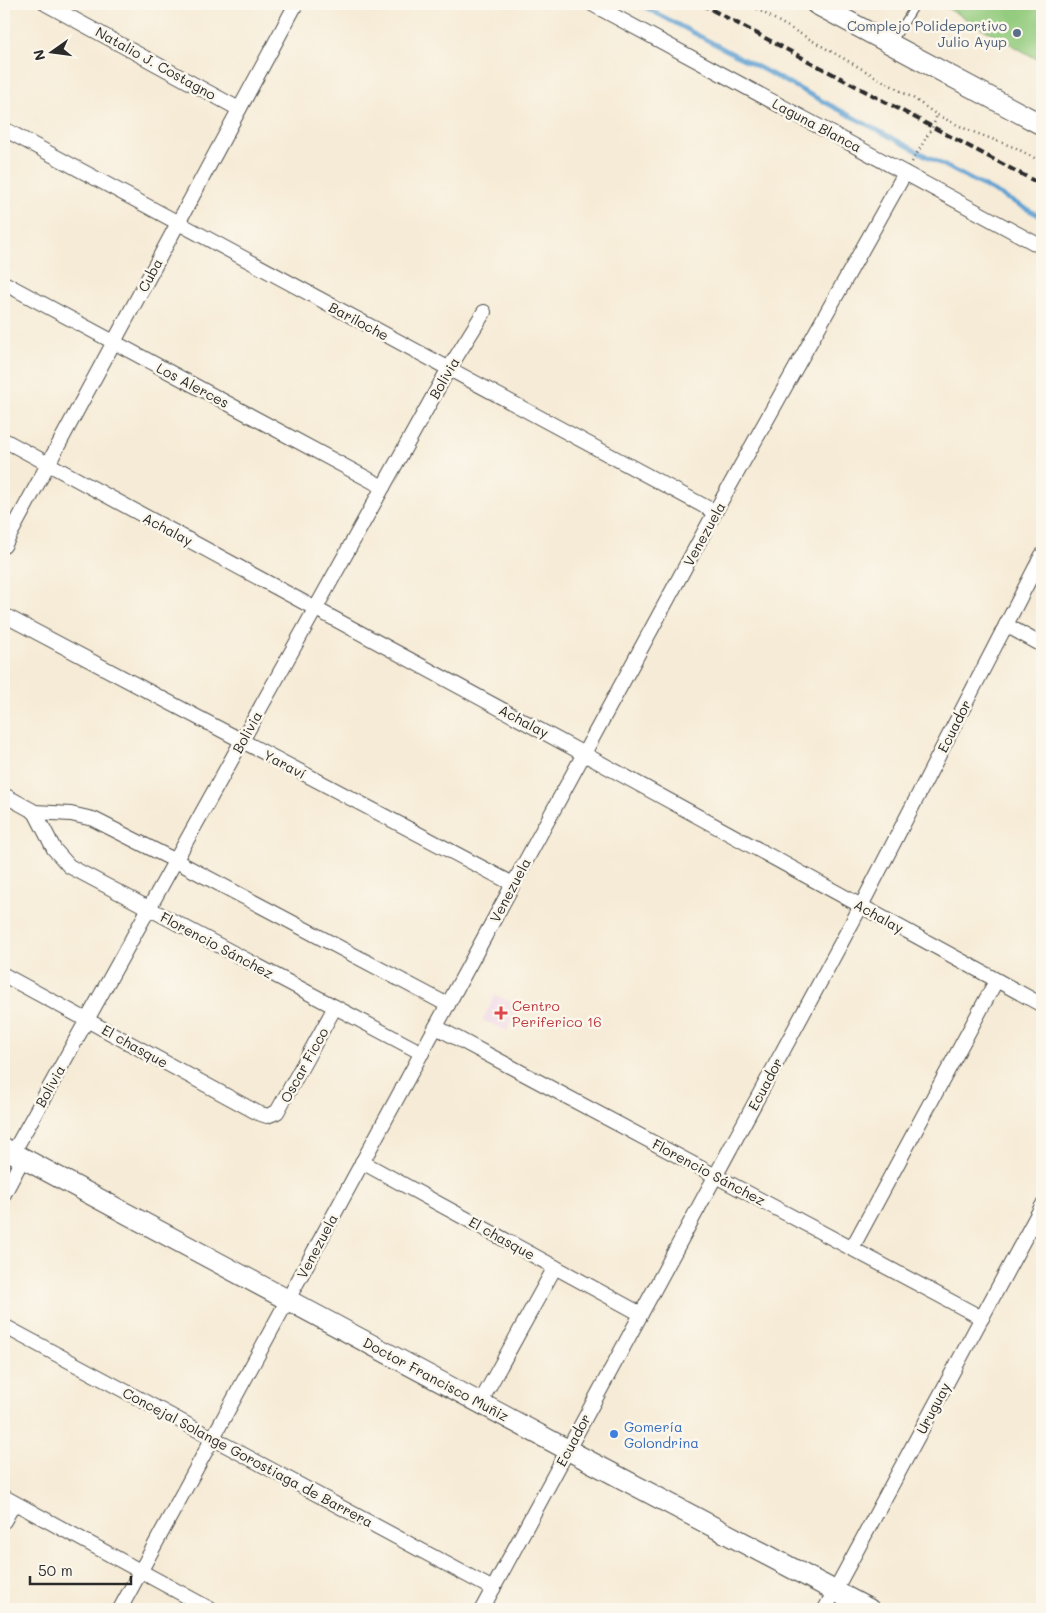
<svg xmlns="http://www.w3.org/2000/svg" width="1046" height="1613" font-family="Mali,sans-serif">
<style>
.built{fill:#eed0e8}
.green{fill:#94cc7f;stroke:#607c55}
.lines{fill:none;stroke-linecap:round;stroke-linejoin:round}
.stream{stroke:#5fa0d2;stroke-width:4.5}
.service-casing{stroke:#494845;stroke-width:9}
.minor-casing{stroke:#494845;stroke-width:16}
.secondary-casing{stroke:#494845;stroke-width:22}
.path{stroke:#494845;stroke-width:2.5;stroke-dasharray:1 4;stroke-linecap:butt}
.service{stroke:#fff;stroke-width:7}
.minor{stroke:#fff;stroke-width:14}
.secondary{stroke:#fff;stroke-width:20}
.rail{stroke:#2b2b2b;stroke-width:4;stroke-dasharray:8 4;stroke-linecap:butt}
.service-dot{fill:#5c6f8a;stroke:#fbf7ec;stroke-width:2}
.health-dot{fill:#e0444e;stroke:#fbf7ec;stroke-width:2}
.shop-dot{fill:#3f7fe0;stroke:#fbf7ec;stroke-width:2}
.labels{text-anchor:middle;dominant-baseline:central;stroke-width:5;stroke-linejoin:round;paint-order:stroke}
.service-label{font-size:14px;fill:#4e5e75;stroke:#fbf7ec;text-anchor:end}
.street-label{font-size:14px;fill:#2b2b2b;stroke:#fbf7ec}
.health-label{font-size:14px;fill:#be3a42;stroke:#fbf7ec;text-anchor:start}
.shop-label{font-size:14px;fill:#366cbe;stroke:#fbf7ec;text-anchor:start}
</style>
<rect width="100%" height="100%" fill="#fbf7ec"/>
<filter id="ink" filterUnits="userSpaceOnUse"><feTurbulence type="fractalNoise" baseFrequency=".02" numOctaves="2"/><feDisplacementMap in="SourceGraphic" scale="10" xChannelSelector="R" yChannelSelector="G"/><feConvolveMatrix kernelMatrix="1 2 1 2 8 2 1 2 1" color-interpolation-filters="sRGB"/></filter>
<filter id="wash" filterUnits="userSpaceOnUse"><feTurbulence type="fractalNoise" baseFrequency=".0096" numOctaves="4" result="noise"/><feDisplacementMap in="SourceGraphic" scale="20" xChannelSelector="R" yChannelSelector="G"/><feGaussianBlur stdDeviation="1.12" result="paint"/><feColorMatrix in="noise" values="0 0 0 0 0 0 0 0 0 0 0 0 0 0 0 0 0 1.4 0 .05"/><feComposite in="paint" operator="in"/></filter>
<g filter="url(#wash)">
<rect width="100%" height="100%" fill="#f6ebd6"/>
<!-- built -->
<path class="built" d="M495,995l24,11 -12,25 -24,-11z"/>
<!-- green -->
<path class="green" d="M940,4h102v58z"/>
<g class="lines">
<!-- stream -->
<path class="stream" d="M639,4l403,213"/>
</g>
</g>
<g filter="url(#ink)">
<g class="lines">
<defs>
<path id="service" d="M891,44l25,-40"/>
<g id="minor">
<path d="M46,4l193,105"/>
<path d="M592,4l450,243"/>
<path d="M4,129l711,383"/>
<path d="M4,283l379,204"/>
<path d="M4,440l580,314 458,251"/>
<path d="M4,546l292,-542"/>
<path d="M4,615l509,269"/>
<path d="M1006,625l36,20"/>
<path d="M4,795l31,17 36,2 22,5 83,42 272,144"/>
<path d="M35,812l19,37 15,17 353,187"/>
<path d="M4,975l254,138 9,3 10,-4 58,-105"/>
<path d="M436,1027l546,291"/>
<path d="M13,1153l435,-783 36,-58"/>
<path d="M362,1162l279,152"/>
<path d="M4,1194l19,-36"/>
<path d="M852,1248l144,-267"/>
<path d="M4,1326l489,263"/>
<path d="M480,1403l75,-136"/>
<path d="M4,1497l206,112"/>
<path d="M4,1521l10,-18"/>
<path d="M120,1609l595,-1097 190,-339"/>
<path d="M482,1609l379,-703 181,-351"/>
<path d="M825,1609l217,-403"/>
</g>
<g id="secondary">
<path d="M816,4l226,121"/>
<path d="M4,1148l564,302 301,159"/>
</g>
</defs>
<!-- service casing -->
<use href="#service" class="service-casing"/>
<!-- minor casing -->
<use href="#minor" class="minor-casing"/>
<!-- secondary casing -->
<use href="#secondary" class="secondary-casing"/>
<!-- path -->
<g class="path">
<path d="M748,4l165,94 24,17 31,15 48,18 26,14"/>
<path d="M912,162l21,-36 4,-11"/>
</g>
<!-- service -->
<use href="#service" class="service"/>
<!-- minor -->
<use href="#minor" class="minor"/>
<!-- secondary -->
<use href="#secondary" class="secondary"/>
<!-- rail -->
<path class="rail" d="M701,4l341,181"/>
</g>
</g>
<!-- markers -->
<circle class="service-dot" cx="1017" cy="33" r="5"/>
<path class="health-dot" d="M498.5 1005.5h5v5h5v5h-5v5h-5v-5h-5v-5h5z"/>
<circle class="shop-dot" cx="614" cy="1434" r="5"/>
<g class="labels">
<!-- service labels -->
<g class="service-label">
<text x="1007" y="25">Complejo Polideportivo<tspan x="1007" dy="16">Julio Ayup</tspan></text>
</g>
<!-- street labels -->
<g class="street-label">
<text transform="translate(156 63) rotate(29)">Natalio J. Costagno</text>
<text transform="translate(817 125) rotate(28)">Laguna Blanca</text>
<text transform="translate(150 275) rotate(-62)">Cuba</text>
<text transform="translate(359 321) rotate(28)">Bariloche</text>
<text transform="translate(444 378) rotate(-60)">Bolivia</text>
<text transform="translate(193 385) rotate(28)">Los Alerces</text>
<text transform="translate(168 529) rotate(28)">Achalay</text>
<text transform="translate(704 534) rotate(-61)">Venezuela</text>
<text transform="translate(524 721) rotate(28)">Achalay</text>
<text transform="translate(954 726) rotate(-63)">Ecuador</text>
<text transform="translate(247 732) rotate(-61)">Bolivia</text>
<text transform="translate(285 764) rotate(28)">Yaraví</text>
<text transform="translate(510 890) rotate(-62)">Venezuela</text>
<text transform="translate(879 916) rotate(29)">Achalay</text>
<text transform="translate(217 945) rotate(28)">Florencio Sánchez</text>
<text transform="translate(135 1046) rotate(29)">El chasque</text>
<text transform="translate(304 1065) rotate(-61)">Oscar Ficco</text>
<text transform="translate(765 1084) rotate(-62)">Ecuador</text>
<text transform="translate(50 1086) rotate(-61)">Bolivia</text>
<text transform="translate(709 1172) rotate(28)">Florencio Sánchez</text>
<text transform="translate(502 1238) rotate(29)">El chasque</text>
<text transform="translate(317 1246) rotate(-62)">Venezuela</text>
<text transform="translate(436 1379) rotate(28)">Doctor Francisco Muñiz</text>
<text transform="translate(933 1408) rotate(-62)">Uruguay</text>
<text transform="translate(573 1440) rotate(-62)">Ecuador</text>
<text transform="translate(248 1457) rotate(28)">Concejal Solange Gorostiaga de Barrera</text>
</g>
<!-- health labels -->
<g class="health-label">
<text x="512" y="1005">Centro<tspan x="512" dy="16">Periferico 16</tspan></text>
</g>
<!-- shop labels -->
<g class="shop-label">
<text x="624" y="1426">Gomería<tspan x="624" dy="16">Golondrina</tspan></text>
</g>
</g>
<!-- margin -->
<rect width="1046" height="1613" fill="none" stroke="#fbf7ec" stroke-width="20"/>
<!-- north arrow -->
<g transform="translate(52 52) rotate(256)" stroke="#fbf7ec" stroke-width="4" paint-order="stroke">
<path d="M0-4L9 19L0 12L-9 19Z" fill="#2b2b2b"/>
<text y="-8" font-size="14" font-weight="bold" text-anchor="middle" fill="#2b2b2b">N</text>
</g>
<!-- scale -->
<path d="M30 1576v8h101v-8" fill="none" stroke="#2b2b2b" stroke-width="2.5"/>
<text x="38" y="1576" font-size="15" fill="#2b2b2b" stroke="#fbf7ec" stroke-width="4" paint-order="stroke">50 m</text>
</svg>
